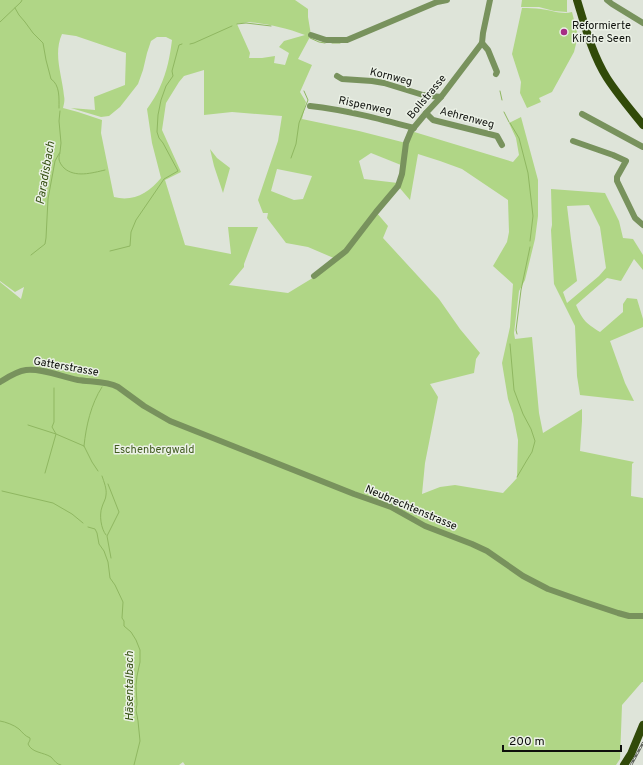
<svg xmlns="http://www.w3.org/2000/svg" width="643" height="765" font-family="Overpass,sans-serif">
<style>
.green{fill:#b0d686;fill-rule:evenodd}
.lines{fill:none;stroke-linecap:round;stroke-linejoin:round}
.stream{stroke:#8fb761;stroke-width:1}
.minor{stroke:#78925d;stroke-width:6}
.major{stroke:#314a09;stroke-width:8}
.rail-casing{stroke:#62665f;stroke-width:2.5}
.rail{stroke:#ebf1e6;stroke-width:1;stroke-dasharray:3;stroke-linecap:butt}
.poi-dot{fill:#a62e85;stroke:#ebf1e6;stroke-width:1.5}
.labels{text-anchor:middle;dominant-baseline:central;stroke-width:3;stroke-linejoin:round;paint-order:stroke}
.poi-label{font-size:11px;fill:#0e100c;stroke:#ebf1e6;text-anchor:start}
.street-label{font-size:11px;fill:#0e100c;stroke:#ebf1e6}
.park-label{font-size:11px;fill:#425c21;stroke:#ebf1e6}
.water-label{font-size:12px;font-style:italic;fill:#375114;stroke:#ebf1e6}
</style>
<rect width="100%" height="100%" fill="#dee4d9"/>
<!-- green -->
<g class="green">
<path d="M0,0h295l13,9v8l3,18 -13,24 14,6 -12,27 6,10 -4,17 57,12 47,12 5,-12 102,31 6,-7 -3,-17 -7,-15 12,-6 17,63v36l-3,23 -10,41 -6,11 -5,42 1,6 17,-2 7,76 4,20 39,-24v12l-2,30 54,11 -2,2 -1,32 12,2v184h-1l-20,23 -2,54 -4,6h-431l-2,-3 -4,3h-179v-483l21,17 3,-12 -9,5 -15,-11zM249,22c20,2 37,6 56,13l-21,6 -5,6 10,6 -4,12 -11,-2 1,-7 -13,2h-13l1,-5 -13,-29zM62,34l14,2 50,17 -1,32 -31,12 1,13 -24,-2 30,9 8,-1 11,-9 18,-23 5,-14 4,-17 4,-12 6,-4h9l6,3c-2,16 -5,32 -12,47 -3,7 -8,15 -13,22l5,34 9,35c-12,15 -28,24 -47,19l-13,-64 1,-13 -24,-8 -15,-4c1,-4 2,-8 1,-12 -2,-21 -11,-42 -2,-62zM204,70v45l28,-3 50,4 -4,25 -20,59 5,13h5l-1,5 19,25 22,4 28,12 -25,20 -23,14 -59,-8 15,-18v-3l14,-37h-30l3,27 -46,-9 -20,-65 16,-8 -19,-42 4,-27 13,-21 5,-6zM371,153l30,12 -3,21 12,14 8,-46 22,7 22,8 46,31 1,32 -2,10 -14,24 20,18 -3,43 -8,36 6,36 5,15 5,26 -1,38 -14,15 -48,-8 -15,2 -18,7 3,-31 13,-66 -8,-13 44,-11 2,-14 4,-6 -20,-24 -21,-30 -56,-61 5,-12 -12,-14 22,-29 -34,-4 -5,-18zM277,169l35,7 -9,23 -9,1 -23,-9z"/>
<path d="M522,0h45v12l-13,-1 -15,-4h-18z"/>
<path d="M522,8c6,0 13,0 19,1 10,1 21,6 31,3l6,24 -4,16 -22,40 -13,6 2,4 -14,6 -7,-15 1,-11 -9,-28z"/>
<path d="M210,149l7,9 13,10 -7,25 -9,-27z"/>
<path d="M551,189l54,4 14,28 4,17 10,1 10,16v15l-9,-11 -13,22 -14,-3 -31,27c7,16 10,18 24,27l23,-20v-8l4,-6 10,1 6,20v8l-33,14 15,42 9,18 -54,-6 -3,-19 -2,-50 -21,-42 -3,-54 1,-5zM589,205l11,22 6,41 -7,8 -32,27 -4,-11 14,-11 -6,-42 -4,-33z"/>
</g>
<g class="lines">
<!-- stream -->
<g class="stream">
<path d="M15,8l4,7 6,7 8,11 10,10 3,17 5,19c9,6 8,19 8,29"/>
<path d="M0,22l21,-20 1,-2"/>
<path d="M237,24l9,-1 25,3"/>
<path d="M310,38l9,4 6,1"/>
<path d="M332,43h8"/>
<path d="M190,44l4,-1 38,-17"/>
<path d="M500,91l2,9"/>
<path d="M504,112l5,10"/>
<path d="M510,123l9,15 9,35 5,43 -3,25"/>
<path d="M60,153c-1,2 -1,4 -1,6 0,3 3,7 5,9 11,10 28,5 41,2"/>
<path d="M291,158l5,-14 3,-21 9,-23 -4,-9"/>
<path d="M110,251l20,-5 1,-14 5,-12 26,-38 2,-3 14,-8 -15,-28 -4,-5 -2,-6 1,-17 3,-15 5,-14 7,-10 -1,-5 7,-26 3,-1"/>
<path d="M31,255l14,-11 1,-6 2,-39 7,-38 5,-9 1,-9 -2,-22 1,-10"/>
<path d="M517,334l-1,-4 5,-40 9,-43"/>
<path d="M510,344l4,46 9,24 8,15 4,12 -3,11 -5,8 -10,17"/>
<path d="M28,425l28,9 28,12 8,16 6,9"/>
<path d="M84,446c2,-20 7,-42 18,-59"/>
<path d="M45,473l11,-39 -4,-7 2,-5v-34"/>
<path d="M102,476c2,6 5,13 4,19 0,4 -3,8 -4,12 -3,8 -1,22 4,28"/>
<path d="M108,484l11,28 -12,24 4,22"/>
<path d="M2,491l51,12 19,11 11,9"/>
<path d="M88,527l7,2 2,4 2,11 5,7 4,11 2,16 5,7 8,17 -1,16 2,3v5l7,6 5,8 4,10v12l-3,14 -1,10 1,18 -1,6 2,11 2,20 -6,24"/>
<path d="M0,721c6,1 14,4 19,8 4,4 6,7 11,9v2l-2,4c4,9 15,8 23,13 4,4 5,7 10,8"/>
</g>
<!-- minor -->
<g class="minor">
<path d="M607,0l5,4 31,19"/>
<path d="M311,35l15,5h21l90,-38 10,-2"/>
<path d="M482,43l6,7 9,22 -1,2"/>
<path d="M337,76l5,3 30,2 12,2 39,12 18,2"/>
<path d="M310,106c36,4 70,13 104,22"/>
<path d="M426,113l7,7 64,16 5,9"/>
<path d="M582,114l61,33"/>
<path d="M573,141l40,14 13,6 -9,16v4l18,37 8,7"/>
<path d="M314,276l32,-25 30,-39 22,-26 4,-12 4,-31 5,-12 15,-18 15,-16 41,-54 1,-10 7,-33"/>
<path d="M0,382c8,-5 17,-11 26,-12 16,-2 36,7 52,10 13,2 29,1 40,7l26,19 26,15 184,73 37,13 34,19 47,18 15,7 36,25 25,13 34,12 36,12 11,3h14"/>
</g>
<!-- major -->
<g class="major">
<path d="M577,0c8,26 15,54 30,78 11,17 24,32 36,47"/>
<path d="M624,765l7,-11 12,-29"/>
</g>
<defs>
<path id="rail" d="M631,765l12,-22"/>
</defs>
<!-- rail casing -->
<use href="#rail" class="rail-casing"/>
<!-- rail -->
<use href="#rail" class="rail"/>
</g>
<!-- markers -->
<circle class="poi-dot" cx="564" cy="32" r="4"/>
<g class="labels">
<!-- poi labels -->
<g class="poi-label">
<text x="572" y="26">Reformierte<tspan x="572" dy="13">Kirche Seen</tspan></text>
</g>
<!-- street labels -->
<g class="street-label">
<text transform="translate(391 77) rotate(14)">Kornweg</text>
<text transform="translate(427 97) rotate(-50)">Bollstrasse</text>
<text transform="translate(365 106) rotate(12)">Rispenweg</text>
<text transform="translate(467 118) rotate(15)">Aehrenweg</text>
<text transform="translate(66 367) rotate(10)">Gatterstrasse</text>
<text transform="translate(411 508) rotate(23)">Neubrechtenstrasse</text>
</g>
<!-- park labels -->
<g class="park-label">
<text x="154" y="450">Eschenbergwald</text>
</g>
<!-- water labels -->
<g class="water-label">
<text transform="translate(46 173) rotate(-80)">Paradisbach</text>
<text transform="translate(130 686) rotate(-90)">Häsentalbach</text>
</g>
</g>
<!-- scale -->
<path d="M503 745v6h118v-6" fill="none" stroke="#0e100c" stroke-width="2"/>
<text x="509" y="745" font-size="12" fill="#0e100c" stroke="#ebf1e6" stroke-width="3" paint-order="stroke">200 m</text>
</svg>
